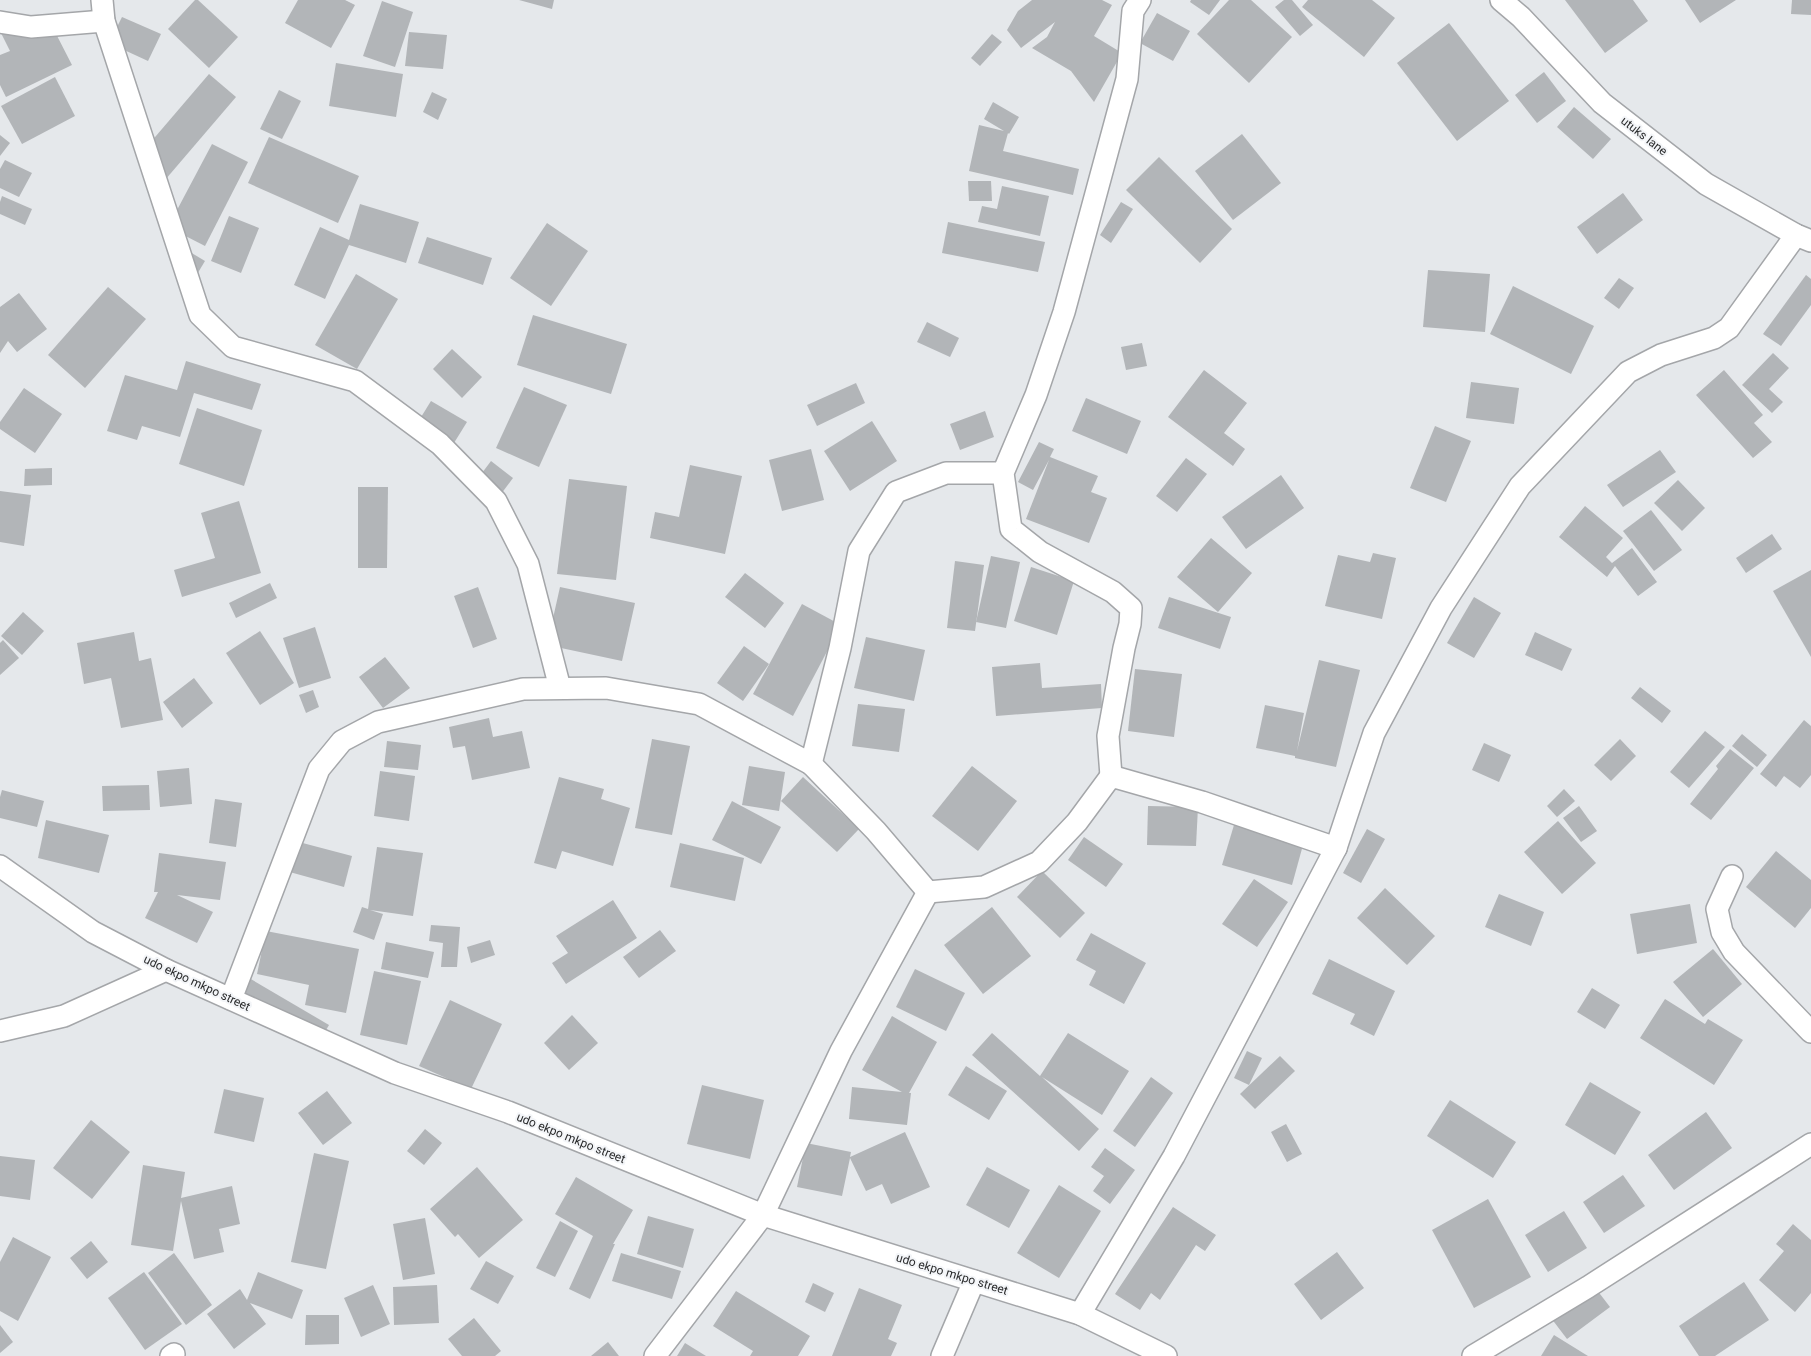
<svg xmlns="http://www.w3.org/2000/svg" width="1811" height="1356" font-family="Roboto,sans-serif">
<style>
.building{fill:#b2b5b8}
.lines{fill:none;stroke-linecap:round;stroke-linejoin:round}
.minor-casing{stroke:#a4a6a9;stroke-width:24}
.minor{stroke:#fff;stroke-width:21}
.labels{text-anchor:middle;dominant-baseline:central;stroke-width:4;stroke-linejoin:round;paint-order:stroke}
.street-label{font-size:12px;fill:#2a2b2c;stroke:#f3f5f8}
</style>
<rect width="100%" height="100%" fill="#e5e8eb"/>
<!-- building -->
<g class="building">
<path d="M195,0h3l40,37 -29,31 -41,-39z"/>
<path d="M298,0h47l10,5 -24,43 -46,-25z"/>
<path d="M519,0h35l-2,9z"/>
<path d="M1032,0h70l10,5 -18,31 28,17 -28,49 -23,-31 -39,-23 15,-11 8,-15 -34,26 -14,-18 11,-19z"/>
<path d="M1191,0h29l-11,15 -19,-13z"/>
<path d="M1229,0h22l41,37 -43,46 -52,-49z"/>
<path d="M1284,0h8l21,25 -13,11 -25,-29z"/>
<path d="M1308,0h64l23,18 -31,39 -62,-50z"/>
<path d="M1565,0h68l15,21 -43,32z"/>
<path d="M1685,0h51l-36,23z"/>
<path d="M1792,0h19v15l-20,-1z"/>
<path d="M382,1l31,11 -18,55 -32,-11z"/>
<path d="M1157,13l33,18 -17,30 -33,-18z"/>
<path d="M122,17l39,17 -13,27 -39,-18z"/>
<path d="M22,20l9,19 22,-11 19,37 -66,32 -6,-12v-30l10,-4 -10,-20z"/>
<path d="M1449,23l60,78 -52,40 -60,-78z"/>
<path d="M409,32l38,3 -4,34 -38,-3z"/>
<path d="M992,34l10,8 -22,24 -9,-8z"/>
<path d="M336,63l67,11 -7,43 -67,-11z"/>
<path d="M1544,72l22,29 -29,22 -22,-28z"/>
<path d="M209,74l27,23 -71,83 -27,-23z"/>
<path d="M55,77l20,39 -53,28 -21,-38z"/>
<path d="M279,90l22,11 -19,38 -22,-10z"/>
<path d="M432,92l15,7 -9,21 -15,-8z"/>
<path d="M993,102l26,15 -10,17 -1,-1 -5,18 76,18 -6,26 -104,-24 10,-46 25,6 -20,-12z"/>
<path d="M1574,107l37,32 -18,20 -36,-32z"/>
<path d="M1242,134l39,49 -48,37 -38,-49z"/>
<path d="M0,135l10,8 -10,13z"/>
<path d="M269,137l90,39 -21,47 -90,-40z"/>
<path d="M212,144l36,18 -43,84 -37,-19z"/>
<path d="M1159,157l73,72 -32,34 -74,-73z"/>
<path d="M5,160l27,13 -13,24 -19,-9v-19z"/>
<path d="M968,181h23l1,20h-23z"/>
<path d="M1002,186l47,10 -9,40 -62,-14 4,-16 15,3z"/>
<path d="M1623,193l20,27 -46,34 -20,-27z"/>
<path d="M2,196l30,13 -7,16 -25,-11v-12z"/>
<path d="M1121,202l12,7 -22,34 -11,-8z"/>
<path d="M360,204l59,18 -13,41 -57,-18 -24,54 -31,-14 26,-58 29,13z"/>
<path d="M229,216l30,12 -18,45 -30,-12z"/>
<path d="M948,222l97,20 -7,30 -96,-19z"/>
<path d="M547,223l41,28 -37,55 -41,-28z"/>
<path d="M427,237l65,21 -9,27 -65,-22z"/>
<path d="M190,252l15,9 -12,20z"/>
<path d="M1428,270l62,4 -5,58 -62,-5z"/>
<path d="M356,274l42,25 -41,70 -42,-24z"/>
<path d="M1806,275l5,4v26l-30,41 -18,-12z"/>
<path d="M1619,278l15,10 -15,21 -15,-11z"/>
<path d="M1513,286l81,40 -23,48 -81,-40z"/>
<path d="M108,287l38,32 -61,69 -37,-33z"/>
<path d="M19,293l28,36 -30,23 -9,-11 -8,12v-46z"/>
<path d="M533,315l94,29 -16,50 -94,-29z"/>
<path d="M927,322l32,16 -9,19 -33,-15z"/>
<path d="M1142,343l5,23 -21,4 -5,-23z"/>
<path d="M452,349l30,28 -20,21 -29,-29z"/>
<path d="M1773,353l16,15 -20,21 14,13 -11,11 -30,-28z"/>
<path d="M186,361l75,23 -9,26 -58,-17 -14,44 -38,-11 -5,14 -30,-9 18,-56 52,15z"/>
<path d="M1204,370l43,33 -23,30 21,16 -12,17 -65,-49z"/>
<path d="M1724,370l39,45 -9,8 18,19 -19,16 -57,-63z"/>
<path d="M1471,382l48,6 -5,36 -48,-6z"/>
<path d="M856,383l9,20 -48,23 -10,-21z"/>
<path d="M524,387l43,18 -28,62 -43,-19z"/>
<path d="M24,388l38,26 -27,39 -35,-24v-7z"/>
<path d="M1086,398l55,23 -14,33 -55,-23z"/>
<path d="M431,401l36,21 -18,29 -36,-21z"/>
<path d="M197,408l65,22 -18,56 -65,-22z"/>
<path d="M985,411l9,26 -34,13 -10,-26z"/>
<path d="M872,421l25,40 -47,30 -26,-40z"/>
<path d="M1435,426l36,15 -25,61 -36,-14z"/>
<path d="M1039,442l15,7 -4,8 48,19 -7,16 16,6 -18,45 -63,-24 23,-59 -16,30 -15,-8z"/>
<path d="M811,449l13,51 -42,11 -13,-51z"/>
<path d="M1660,450l16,22 -53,35 -16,-22z"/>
<path d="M1186,458l21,16 -30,38 -21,-16z"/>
<path d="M491,461l22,17 -18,24 -22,-17z"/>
<path d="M690,465l52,11 -17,78 -75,-16 5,-26 24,5z"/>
<path d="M52,468v17l-28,1 1,-17z"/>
<path d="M1281,475l23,33 -58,41 -24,-32z"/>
<path d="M569,479l58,7 -11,94 -59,-6z"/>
<path d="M1678,480l27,28 -23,23 -28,-28z"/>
<path d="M358,487h30l-1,81h-29z"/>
<path d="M0,491l31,4 -7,51 -24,-4z"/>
<path d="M239,501l22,72 -79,24 -8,-27 41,-12 -14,-45z"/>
<path d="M1585,506l38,32 -17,19 6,6 20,-15 25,34 -19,14 -23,-30 -8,11 -48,-40z"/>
<path d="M1651,510l31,40 -28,21 -31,-40z"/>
<path d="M1772,534l10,15 -36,24 -10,-15z"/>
<path d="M1211,538l41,35 -34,39 -41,-35z"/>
<path d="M1373,553l23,5 -14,61 -57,-13 13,-51 32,7z"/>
<path d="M991,556l29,6 -14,66 -30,-6z"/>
<path d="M955,561l29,4 -9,66 -28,-3z"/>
<path d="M1031,567l43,14 -17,54 -43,-14z"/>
<path d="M1811,570v87l-38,-66z"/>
<path d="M745,573l39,30 -19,25 -40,-31z"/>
<path d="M270,583l7,15 -41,20 -7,-15z"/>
<path d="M478,587l19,52 -24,9 -19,-52z"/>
<path d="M560,587l75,16 -13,58 -75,-16z"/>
<path d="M1169,597l62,20 -11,32 -62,-21z"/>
<path d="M1474,597l27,16 -27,45 -27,-15z"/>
<path d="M802,604l39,21 -48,91 -40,-22z"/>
<path d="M23,612l21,19 -22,24 -21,-19z"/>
<path d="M315,627l16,51 -32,10 -16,-50z"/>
<path d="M260,631l34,52 -34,22 -34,-52z"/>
<path d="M134,632l5,29 12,-3 12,62 -42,8 -10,-50 -27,6 -7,-41z"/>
<path d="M1535,632l37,17 -10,22 -37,-16z"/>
<path d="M866,637l59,13 -11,51 -60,-13z"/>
<path d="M3,640l16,18 -19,17v-32z"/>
<path d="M744,646l25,18 -26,37 -26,-18z"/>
<path d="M385,657l25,31 -27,20 -24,-31z"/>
<path d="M1319,660l41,10 -24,97 -41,-9v-2l-39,-8 9,-43 39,8 -7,38z"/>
<path d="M1040,663l2,25 59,-4 1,24 -106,8 -4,-49z"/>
<path d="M1135,669l47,5 -8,63 -46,-6z"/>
<path d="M194,678l19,25 -31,25 -19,-26z"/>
<path d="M1640,687l31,24 -9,12 -31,-25z"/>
<path d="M313,690l6,17 -13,6 -7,-18z"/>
<path d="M858,704l47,5 -6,43 -47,-6z"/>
<path d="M489,718l4,19 29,-6 8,37 -58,12 -7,-34 -12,2 -4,-21z"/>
<path d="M1804,720l7,6v49l-11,13 -16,-12 -8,11 -16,-13z"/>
<path d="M1705,731l20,16 -36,41 -19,-16z"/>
<path d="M1742,734l25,21 -10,12 -25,-21z"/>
<path d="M652,739l38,7 -18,89 -37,-7z"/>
<path d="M1620,739l16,17 -25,25 -17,-16z"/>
<path d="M387,741l34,4 -3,25 -34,-3z"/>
<path d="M1484,743l27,12 -12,27 -27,-12z"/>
<path d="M1730,749l24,19 -43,52 -21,-16 28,-35 -2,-3z"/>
<path d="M749,766l36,6 -6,39 -37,-6z"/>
<path d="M972,766l45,35 -39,50 -46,-35z"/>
<path d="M189,768l3,36 -32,3 -3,-36z"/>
<path d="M380,771l35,5 -6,45 -35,-5z"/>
<path d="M559,777l45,12 -3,10 29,9 -17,58 -51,-15 -6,18 -22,-6z"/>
<path d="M803,777l56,52 -22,23 -56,-51z"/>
<path d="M149,785l1,25 -47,1 -1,-25z"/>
<path d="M1564,789l11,12 -18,16 -10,-11z"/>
<path d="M2,790l42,11 -7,26 -37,-9v-21z"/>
<path d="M215,799l27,4 -6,44 -27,-4z"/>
<path d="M732,801l49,26 -20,37 -49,-24z"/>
<path d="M1148,806l50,1 -2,39 -49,-1z"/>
<path d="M1579,806l18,25 -16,11 -18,-24z"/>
<path d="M46,820l63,15 -10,38 -61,-15z"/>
<path d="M1558,821l38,42 -34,31 -38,-42z"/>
<path d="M1234,825l69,20 -11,40 -70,-20z"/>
<path d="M1367,829l18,10 -24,44 -18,-10z"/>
<path d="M1084,837l39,27 -17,23 -38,-27z"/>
<path d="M295,841l57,15 -8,31 -58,-16z"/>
<path d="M680,843l64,15 -9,43 -65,-14z"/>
<path d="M377,847l46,6 -10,63 -43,-6 13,4 -9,26 -21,-8 9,-25 6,2z"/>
<path d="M1776,851l35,29v28l-16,20 -49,-41z"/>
<path d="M159,853l67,9 -6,38 -43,-5 36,17 -16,31 -52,-25 13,-26h-4z"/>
<path d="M1042,871l43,42 -25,25 -43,-41z"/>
<path d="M1254,879l34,23 -31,45 -35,-23z"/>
<path d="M1385,888l50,48 -28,29 -50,-47z"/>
<path d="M1499,894l45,18 -13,34 -46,-19z"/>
<path d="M613,900l24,38 -71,46 -14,-21 16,-10 -12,-17z"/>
<path d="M1690,904l7,39 -60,11 -7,-40z"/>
<path d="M992,907l39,49 -48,38 -39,-49z"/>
<path d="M431,925l29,2 -3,40h-16l2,-24 -14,-2z"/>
<path d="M660,930l16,21 -37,27 -16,-21z"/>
<path d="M266,931l93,18 -13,64 -41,-8 4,-20 -52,-11z"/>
<path d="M1091,933l55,30 -22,41 -35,-19 7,-14 -20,-11z"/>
<path d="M490,940l5,15 -24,8 -4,-16z"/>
<path d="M386,942l48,10 -6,26 -47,-9z"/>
<path d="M1713,949l29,35 -39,33 -30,-35z"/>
<path d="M1329,959l66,32 -21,45 -24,-12 5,-10 -43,-20z"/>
<path d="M915,969l50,24 -19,38 -50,-24z"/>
<path d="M374,971l47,10 -14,64 -47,-10z"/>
<path d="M249,978l80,47 -10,17 -80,-46z"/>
<path d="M1592,988l28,17 -15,24 -28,-17z"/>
<path d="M1665,999l40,25 3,-5 35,21 -29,45 -74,-47z"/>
<path d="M450,1000l52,24 -31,65 -52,-23z"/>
<path d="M572,1015l26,28 -29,27 -25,-27z"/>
<path d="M892,1016l45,26 -28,51h2l-4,32 -58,-6 3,-32 50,5 -40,-22z"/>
<path d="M992,1033l48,43 28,-43 61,38 -27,44 -60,-38 57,52 -20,22 -107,-96z"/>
<path d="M1247,1051l15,7 -13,27 -15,-7z"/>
<path d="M1280,1056l15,15 -40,38 -15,-15z"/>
<path d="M966,1066l41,25 -18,29 -41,-25z"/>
<path d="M1151,1077l22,16 -38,54 -22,-16z"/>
<path d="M1590,1082l51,30 -26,43 -50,-30z"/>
<path d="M702,1085l62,15 -14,59 -63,-15z"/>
<path d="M224,1089l40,9 -10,44 -40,-9z"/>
<path d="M327,1091l25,32 -29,22 -25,-32z"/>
<path d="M1450,1100l66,42 -23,36 -66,-42z"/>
<path d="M1706,1112l26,36 -58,42 -26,-35z"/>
<path d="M91,1120l39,32 -38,47 -39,-31z"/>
<path d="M1286,1124l16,30 -15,8 -16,-30z"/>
<path d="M425,1129l17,14 -18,22 -17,-14z"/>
<path d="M905,1132l25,55 -39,17 -9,-20 -16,7 -16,-33 -8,38 -45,-9 9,-44 45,9 -1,5z"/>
<path d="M1105,1148l30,22 -25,34 -17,-13 11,-15 -13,-9z"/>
<path d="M314,1153l35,8 -23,108 -35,-7z"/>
<path d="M0,1156l35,4 -5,40 -30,-4z"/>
<path d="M143,1165l42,7 -4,26 51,-12 8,38 -21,5 5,23 -30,7 -13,-58 -8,50 -42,-6z"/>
<path d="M477,1167l46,53 -44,38 -21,-24 -3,3 -25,-28z"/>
<path d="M987,1167l43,23 -21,38 -43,-23z"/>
<path d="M1623,1175l22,31 -41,27 -21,-31z"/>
<path d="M576,1177l57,33 -20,34h2l-25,55 -21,-10 24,-53 -38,-22z"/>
<path d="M1059,1185l42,26 -42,67 -42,-25z"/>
<path d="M1488,1199l43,78 -57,31 -42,-78z"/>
<path d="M1173,1207l43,28 -11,16 -9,-6 -36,55 -9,-7 -11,17 -25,-16z"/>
<path d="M1564,1211l23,37 -39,24 -23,-37z"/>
<path d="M648,1216l46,13 -11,39 -46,-14z"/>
<path d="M425,1218l10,56 -32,6 -10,-56z"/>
<path d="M560,1221l18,10 -23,46 -19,-9z"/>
<path d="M1793,1224l18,16v53l-16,19 -36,-32 25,-29 -8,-7z"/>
<path d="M13,1237l38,20 -33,64 -18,-10v-49z"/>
<path d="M91,1241l17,21 -21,17 -17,-21z"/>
<path d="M1337,1252l27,36 -43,32 -27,-36z"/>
<path d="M174,1253l38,52 -26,20 -38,-52z"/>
<path d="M621,1253l60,18 -9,28 -60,-18z"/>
<path d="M486,1261l28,15 -16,28 -28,-15z"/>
<path d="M144,1272l38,52 -37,26 -37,-52z"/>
<path d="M258,1272l45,18 -11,29 -42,-16 16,21 -32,25 -27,-35 33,-25 7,11z"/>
<path d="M1590,1281l20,26 -43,32 -19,-25z"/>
<path d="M1744,1282l25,38 -54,36h-16l-20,-30z"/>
<path d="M813,1283l21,10 -9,19 -20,-10z"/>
<path d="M373,1285l17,39 -29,13 -17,-39z"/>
<path d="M437,1285l2,38 -45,2 -1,-38z"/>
<path d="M859,1288l43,17 -14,34 9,4 -6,13h-59z"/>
<path d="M736,1291l74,45 -12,20h-48l3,-5 -40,-25z"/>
<path d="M306,1315h33v29l-34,1z"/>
<path d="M474,1318l27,33 -6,5h-33l-14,-17z"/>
<path d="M0,1325l13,17 -13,11z"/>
<path d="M1554,1335l34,21h-47z"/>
<path d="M608,1342l11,14h-28z"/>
<path d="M685,1343l21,13h-29z"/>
</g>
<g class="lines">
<defs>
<g id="minor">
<path d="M102,0l2,21 96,294 33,32 122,34 85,63 56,57 32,63 32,124"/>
<path d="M1501,0l20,17 81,86 104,81 90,51 15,6"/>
<path d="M0,22l31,5 73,-6"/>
<path d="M811,764l29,-116 19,-97 37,-59 50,-19h57"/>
<path d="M1111,776l-3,-40 16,-88 6,-24 1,-16 -18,-16 -73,-40 -29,-23 -8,-56 33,-78 28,-83 63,-233 6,-68 7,-11"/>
<path d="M0,866l93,66 73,38 229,103 113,39 255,103 317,99 86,42"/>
<path d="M1732,876l-15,33 5,23 12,20 77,80"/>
<path d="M928,892l56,-5 55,-25 38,-40 34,-46 91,26 134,46"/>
<path d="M231,999l88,-230 23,-28 36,-19 145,-33 83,-1 93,16 112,60 65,67 52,61"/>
<path d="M0,1031l64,-15 102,-46"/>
<path d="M1080,1314l94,-158 162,-308 38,-115 67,-125 79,-122 108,-114 33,-17 53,-17 15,-10 67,-93"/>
<path d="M171,1356l3,-2"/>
<path d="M655,1356l108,-141 78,-164 87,-159"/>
<path d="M942,1356l32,-75"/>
<path d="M1473,1356l115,-69 223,-143"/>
</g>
</defs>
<!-- minor casing -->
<use href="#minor" class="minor-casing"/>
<!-- minor -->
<use href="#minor" class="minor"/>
</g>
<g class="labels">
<!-- street labels -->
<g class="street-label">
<text transform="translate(1644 136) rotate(38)">utuks lane</text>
<text transform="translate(197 983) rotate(25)">udo ekpo mkpo street</text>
<text transform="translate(571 1138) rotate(22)">udo ekpo mkpo street</text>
<text transform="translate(952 1274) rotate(17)">udo ekpo mkpo street</text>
</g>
</g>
</svg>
